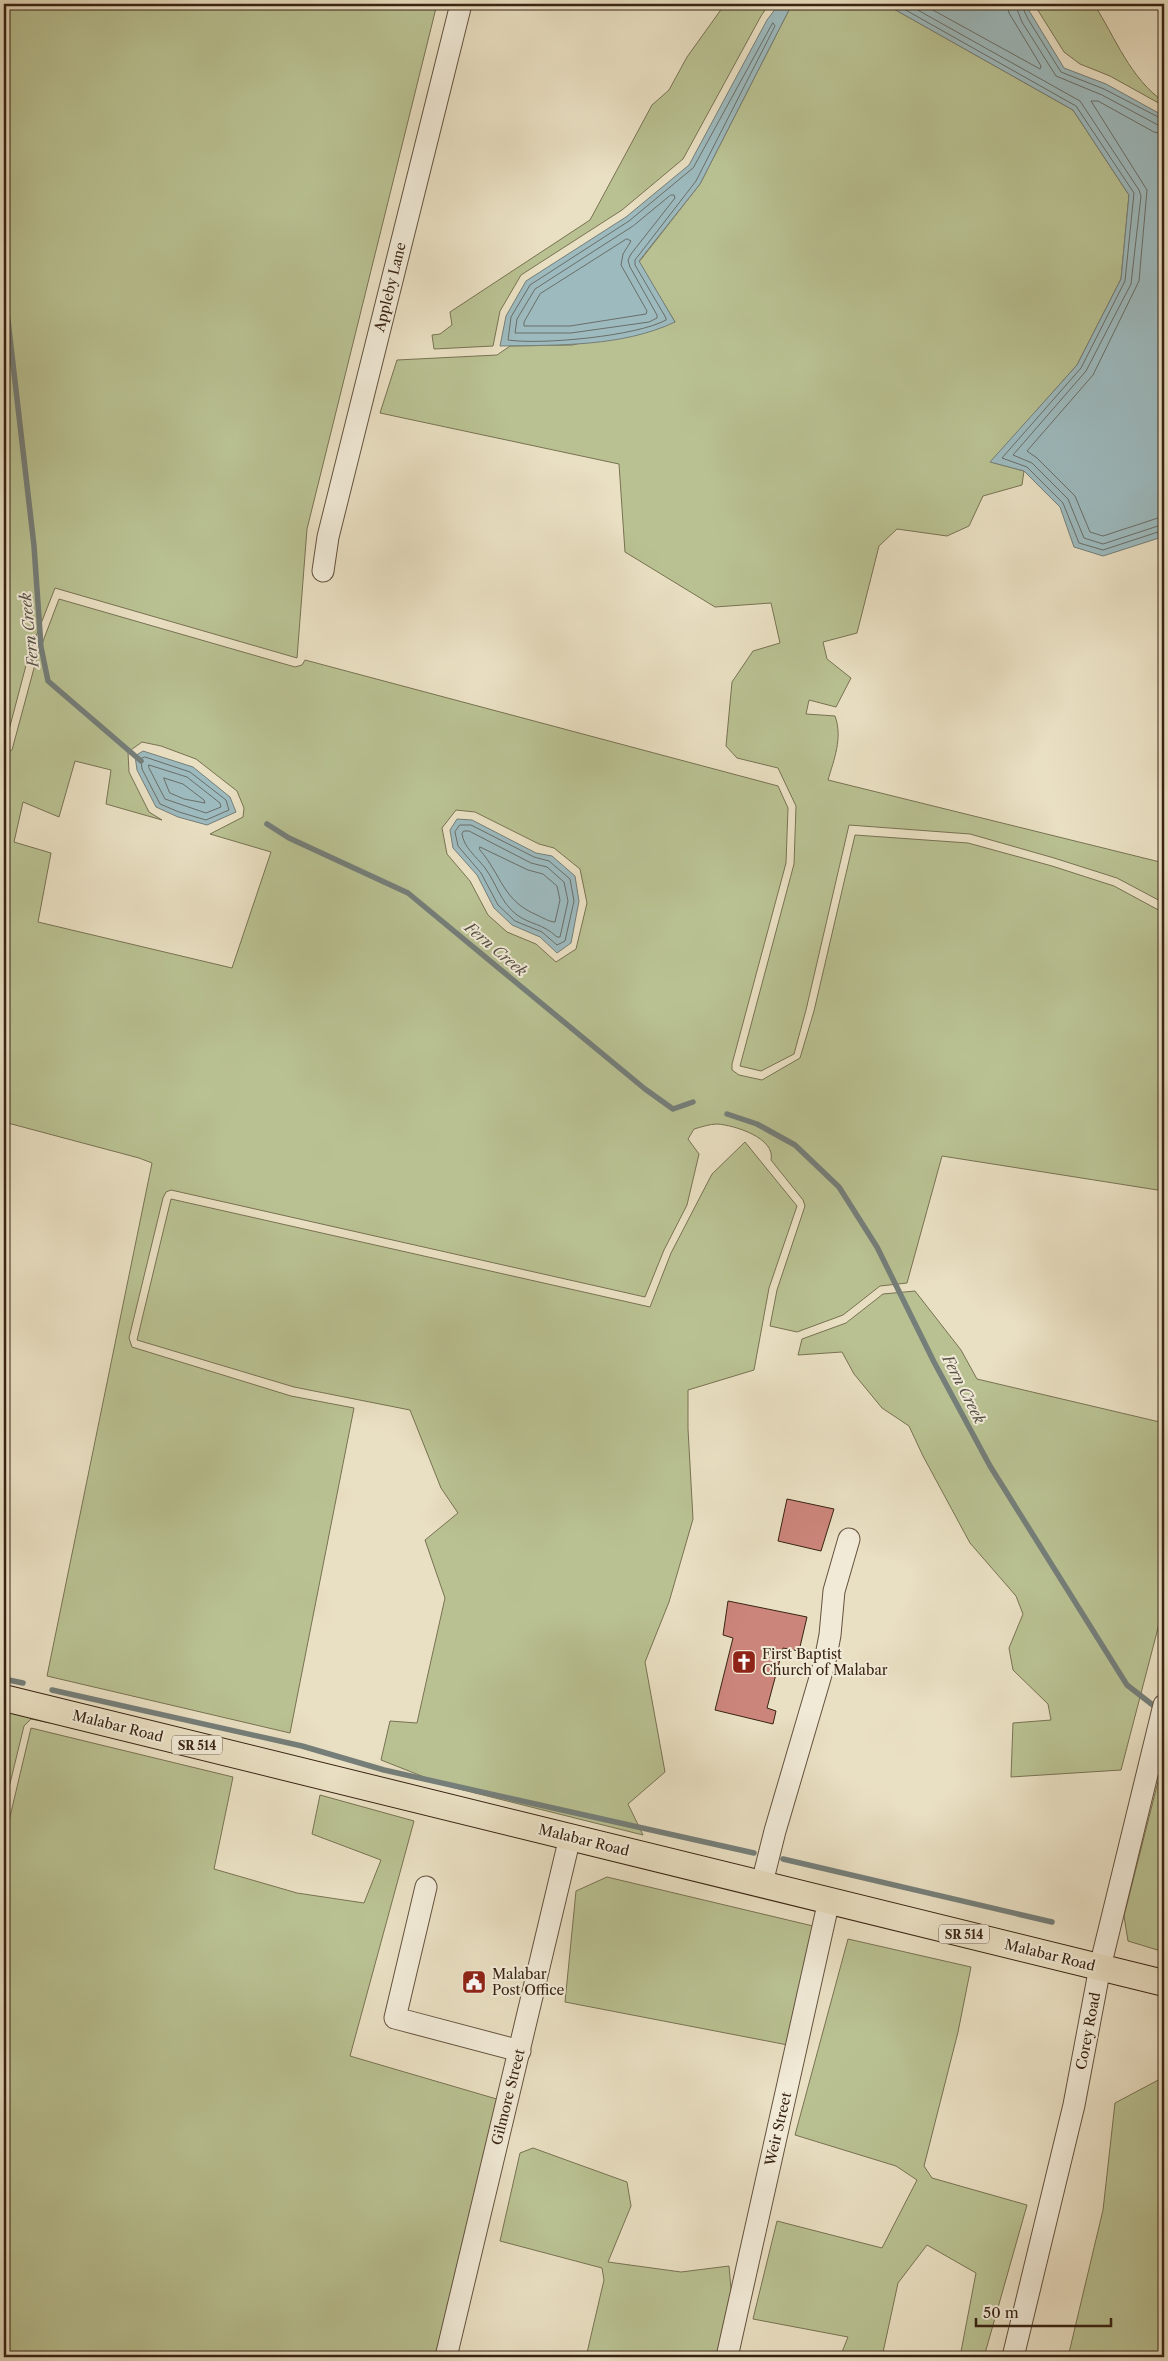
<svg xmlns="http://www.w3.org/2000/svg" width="1168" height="2361" font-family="'Libre Caslon Text',serif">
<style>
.green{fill:#b9c192;stroke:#787252;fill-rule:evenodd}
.water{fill:#9dbabe;stroke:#757e79}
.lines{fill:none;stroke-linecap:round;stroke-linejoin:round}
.shore{stroke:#6a6e68;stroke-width:1}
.stream{stroke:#757e79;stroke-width:5.5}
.building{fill:#cc857b;stroke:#382312}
.minor-casing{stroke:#64523e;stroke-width:23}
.major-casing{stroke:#382312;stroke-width:28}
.minor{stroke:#f1ead7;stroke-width:21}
.major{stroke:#e9dfc2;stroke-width:26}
.labels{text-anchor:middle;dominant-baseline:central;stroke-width:4;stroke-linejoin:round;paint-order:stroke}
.shield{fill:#f1ead7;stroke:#705f4d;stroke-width:1}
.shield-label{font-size:12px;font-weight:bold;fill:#382312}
.street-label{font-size:14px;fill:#382312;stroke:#f1ead7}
.poi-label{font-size:14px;fill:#382312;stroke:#f1ead7;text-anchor:start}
.water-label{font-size:15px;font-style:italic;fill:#565046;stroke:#f1ead7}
</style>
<rect width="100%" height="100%" fill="#e9dfc2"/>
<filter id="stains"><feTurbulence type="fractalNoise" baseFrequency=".004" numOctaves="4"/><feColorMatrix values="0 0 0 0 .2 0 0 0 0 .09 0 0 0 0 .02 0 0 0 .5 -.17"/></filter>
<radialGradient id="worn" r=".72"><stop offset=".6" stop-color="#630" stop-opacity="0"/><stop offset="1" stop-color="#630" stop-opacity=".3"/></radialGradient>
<!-- green -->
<g class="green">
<path d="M4,4h433l-130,525 -10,129 -242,-70 -26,66 -24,91z"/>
<path d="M725,4h44l-8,12 -78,143 -61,51 -101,65 -21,36 -7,35 -59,3 -2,-14 8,-1 12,-9 -2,-13 140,-92 62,-115 17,-15 18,-33z"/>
<path d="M818,4h67l188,106 56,85 -8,84 -44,86 -86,97 33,9 -2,14 -39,11 -14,30 -22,10 -50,-7 -18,17 -22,87 -34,9 4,17 24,19 -15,29 -27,-7 -3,14 29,2c8,22 -1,43 -7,64l336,83v40l-47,-25 -63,-20 -84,-24 -121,-9 -43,185 -12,44 -33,17 -21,-5 54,-202 2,-58 -18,-38 -41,-10 -11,-12 6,-64 21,-31 27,-8 -9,-40 -56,4 -90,-55 -6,-88 -239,-51 17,-53 100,-5 13,-9 62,-1 103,-23 -36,-60 61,-78 90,-176z"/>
<path d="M1034,4h60c22,35 36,74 70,98v4l-54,-30 -30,-12 -16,-12z"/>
<path d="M59,599l236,68 7,-2 3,-5 473,126 10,22 -2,55 -54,201v6l7,5 23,5 38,-22 14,-47 41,-176 113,8 84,23 62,20 50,27v278l-222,-35 -35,127 -27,3 -37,29 -46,17 -27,-6 7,-36 28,-84 -2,-6 -32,-40c5,-22 -37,-35 -54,-36 -7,0 -16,3 -23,5l-6,10 11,15 -12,51 -23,45 -19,47 -474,-107 -5,2 -3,6 -34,140 3,9 159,49 63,12 -64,325 -243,-57 105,-513 -13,-5 -135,-36v-368l8,-4 25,-93zM142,742l19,4 35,13 41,32 7,17 -1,9 -33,17 61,18 -39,116 -194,-46 13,-69 -37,-11 9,-40 36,15 16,-56 36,9 -5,34 56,16 -13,-8 -20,-40 -1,-20zM456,810l19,2 64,32 15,4 26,21 7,34 -11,46 -20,13 -20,-18 -29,-12 -19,-17 -18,-34 -23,-27 -5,-26z"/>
<path d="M745,1142l52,64 -28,82 -15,82 -66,20v39l5,90 -24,83 -24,60 20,110 -37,32 15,31 -196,-49 -66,-26 9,-39 27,2 28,-125 -20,-58 33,-27 -17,-25 -31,-78 -116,-23 -157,-47 34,-141 479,108 21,-54 41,-79z"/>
<path d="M915,1291l46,59 16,29 187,44v182l-43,165 -110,7 2,-54 38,-3 -3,-16 -35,-34 -4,-22 14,-34 -7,-18 -46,-53 -47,-87 -14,-30 -27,-18 -28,-34 -12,-22 -44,3 4,-16 44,-16 37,-29z"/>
<path d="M4,1709l46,11v3l-19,-4 -7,7 -20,82z"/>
<path d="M31,1728l202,49 -19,92 83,24 67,10 17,-43 -69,-26 8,-39 94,26 -64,235 150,44 -62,257h-434v-515z"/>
<path d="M1164,1758v194l-36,-11 -4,-25z"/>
<path d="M607,1877l206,49 -20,120 -228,-44 11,-111z"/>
<path d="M848,1939l123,28 -13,65 -34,134 8,12 95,27 -43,152h-24l16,-84 -49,-28 -29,38 -16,74h-42l8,-20 -95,-18 24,-98 105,27 35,-68 -21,-14 -101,-31z"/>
<path d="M1164,2077v280h-96l35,-147 12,-107z"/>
<path d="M533,2148l94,34 4,24 -23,56 73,10 48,-6 3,34 -14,57h-132l18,-77 -2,-12 -102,-27 20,-88z"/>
</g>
<!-- water -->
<g class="water">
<path d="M779,4h39l-28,4 -90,176 -61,77 36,61c-53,25 -117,23 -175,24l6,-30 20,-35 100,-64 63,-52 78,-145z"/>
<path d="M885,4h140l39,64 42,16 58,32v418l-5,4 -56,18 -29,-9 -14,-40 -36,-36 -34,-9 87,-97 44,-86 8,-84 -56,-85z"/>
<path d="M143,751l50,16 37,30 6,15 -29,13 -29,-8 -22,-10 -19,-37 -2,-14z"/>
<path d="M457,819l15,1 64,33 16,3 23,20 4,25 -8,42 -14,10 -17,-16 -28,-12 -18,-17 -17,-33 -24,-27 -3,-18z"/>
</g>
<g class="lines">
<!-- shore -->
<g class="shore">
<path d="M895,4l181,102 58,87 -9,88 -44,87 -79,90 25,9 36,36 16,40 24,7 61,-20"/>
<path d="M907,4l173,97 59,89 2,6 -10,88 -45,87 -73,84 19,8 36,36 16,39 19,6 61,-20"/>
<path d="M922,4l118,65 1,-3 -32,-53 -2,-9"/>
<path d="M1015,4l7,18 34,54 46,19 56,30 6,2"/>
<path d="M1021,4l7,15 33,53 43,17 60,31"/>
<path d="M773,23l2,3 -79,155 -61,79v5l31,53v2c-29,16 -124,25 -158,20l3,-23 19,-32 99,-64 64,-53z"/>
<path d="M1164,134l-10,-2 -56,-31h-7l56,89 -8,91 -46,94 -66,76 10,7 38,38 15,36 13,4 61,-20"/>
<path d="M671,195h3l1,3 -44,56 -3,6 2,7 27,48v3l-8,4 -78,11h-56l2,-14 18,-30 98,-63z"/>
<path d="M627,239l4,2 -8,13 -2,11 26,46 -1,3 -76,12h-46v-4l16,-28z"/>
<path d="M145,757l45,15 36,28 3,10 -23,10 -27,-8 -19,-8 -18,-35 -1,-10z"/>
<path d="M149,765l38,12 33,26 1,4 -15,6 -41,-14 -16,-31z"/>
<path d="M164,778l19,6 21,16 1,3 -21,-4 -14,-6z"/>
<path d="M460,825h11l63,32 15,4 21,18 4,22 -9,40 -8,4 -15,-13 -27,-11 -17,-16 -17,-32 -23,-27 -3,-14z"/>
<path d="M464,831h5l62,32 16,4 17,15 4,19 -8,36h-3c-15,-14 -26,-12 -40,-22 -17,-13 -20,-31 -32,-47 -9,-12 -21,-20 -23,-34z"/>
<path d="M480,847l48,23 15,4 14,12 3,14 -5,22c-5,0 -12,-4 -18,-7 -34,-14 -35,-39 -57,-65z"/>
</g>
<!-- stream -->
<g class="stream">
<path d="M4,286l30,260 7,101 7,34 93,80"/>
<path d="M267,824l22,14 119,55 237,196 28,20 20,-7"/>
<path d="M727,1114l30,10 38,21 44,42 38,60 57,115 56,104 137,219 27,21"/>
<path d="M4,1679l19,4"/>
<path d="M52,1690l250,56 82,24 370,83"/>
<path d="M783,1859l269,63"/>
</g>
</g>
<!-- building -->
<g class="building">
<path d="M787,1499l47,10 -13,42 -43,-10z"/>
<path d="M728,1601l79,16 -8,34 -16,-3 -16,60 9,3 -3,13 -58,-14 18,-72 -10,-3z"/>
</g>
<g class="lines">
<defs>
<g id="minor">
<path d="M323,571l5,-34 133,-533"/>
<path d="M762,1883l13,-52 50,-170 5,-26 4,-44 15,-52"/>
<path d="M426,1887l-31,131 125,33"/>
<path d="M446,2357l124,-520"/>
<path d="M727,2357l102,-457"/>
<path d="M1013,2357l61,-252 26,-138 64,-262"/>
</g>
<path id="major" d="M4,1698l1160,285"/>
</defs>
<!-- minor casing -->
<use href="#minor" class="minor-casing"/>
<!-- major casing -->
<use href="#major" class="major-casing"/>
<!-- minor -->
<use href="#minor" class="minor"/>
<!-- major -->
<use href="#major" class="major"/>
</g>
<!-- icons -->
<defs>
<symbol id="church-square" viewBox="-11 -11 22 22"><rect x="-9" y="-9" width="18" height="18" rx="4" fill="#8f2418" stroke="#f1ead7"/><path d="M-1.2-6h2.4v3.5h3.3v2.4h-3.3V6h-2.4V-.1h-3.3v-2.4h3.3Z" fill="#fff"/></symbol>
<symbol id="civic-square" viewBox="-11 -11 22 22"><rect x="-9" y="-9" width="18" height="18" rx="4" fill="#8f2418" stroke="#f1ead7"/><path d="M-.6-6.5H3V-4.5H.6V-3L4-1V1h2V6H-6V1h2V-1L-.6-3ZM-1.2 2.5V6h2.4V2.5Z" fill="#fff"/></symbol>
</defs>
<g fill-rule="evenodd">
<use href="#church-square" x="730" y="1648" width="28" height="28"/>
<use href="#civic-square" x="460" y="1968" width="28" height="28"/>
</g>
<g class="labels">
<!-- shield labels -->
<g class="shield">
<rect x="172" y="1735.5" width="50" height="19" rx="4"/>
<rect x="939" y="1924.5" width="50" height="19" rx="4"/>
</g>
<g class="shield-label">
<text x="197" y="1745">SR 514</text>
<text x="964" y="1934">SR 514</text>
</g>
<!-- street labels -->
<g class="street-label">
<text transform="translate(390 287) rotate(-76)">Appleby Lane</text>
<text transform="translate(118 1726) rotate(14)">Malabar Road</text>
<text transform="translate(584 1840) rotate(14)">Malabar Road</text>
<text transform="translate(1050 1955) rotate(14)">Malabar Road</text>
<text transform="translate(1088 2031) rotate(-79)">Corey Road</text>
<text transform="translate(508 2097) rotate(-76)">Gilmore Street</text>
<text transform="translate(778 2129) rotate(-77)">Weir Street</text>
</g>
<!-- poi labels -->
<g class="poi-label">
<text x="762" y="1654">First Baptist<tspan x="762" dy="16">Church of Malabar</tspan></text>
<text x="492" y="1974">Malabar<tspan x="492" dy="16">Post Office</tspan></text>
</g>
<!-- water labels -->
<g class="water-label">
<text transform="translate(29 630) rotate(-96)">Fern Creek</text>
<text transform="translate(496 949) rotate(40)">Fern Creek</text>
<text transform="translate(964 1389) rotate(63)">Fern Creek</text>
</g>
</g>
<!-- margin -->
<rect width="1168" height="2361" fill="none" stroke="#e9dfc2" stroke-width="20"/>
<rect x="5" y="5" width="1158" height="2351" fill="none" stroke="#382312" stroke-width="2.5"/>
<rect x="10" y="10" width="1148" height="2341" fill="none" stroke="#382312"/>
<!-- scale -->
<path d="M976 2318v8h135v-8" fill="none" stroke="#382312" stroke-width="2.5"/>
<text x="983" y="2318" font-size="15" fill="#382312" stroke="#f1ead7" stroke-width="4" paint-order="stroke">50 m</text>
<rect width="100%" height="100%" filter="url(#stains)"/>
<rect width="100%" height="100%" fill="url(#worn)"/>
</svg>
